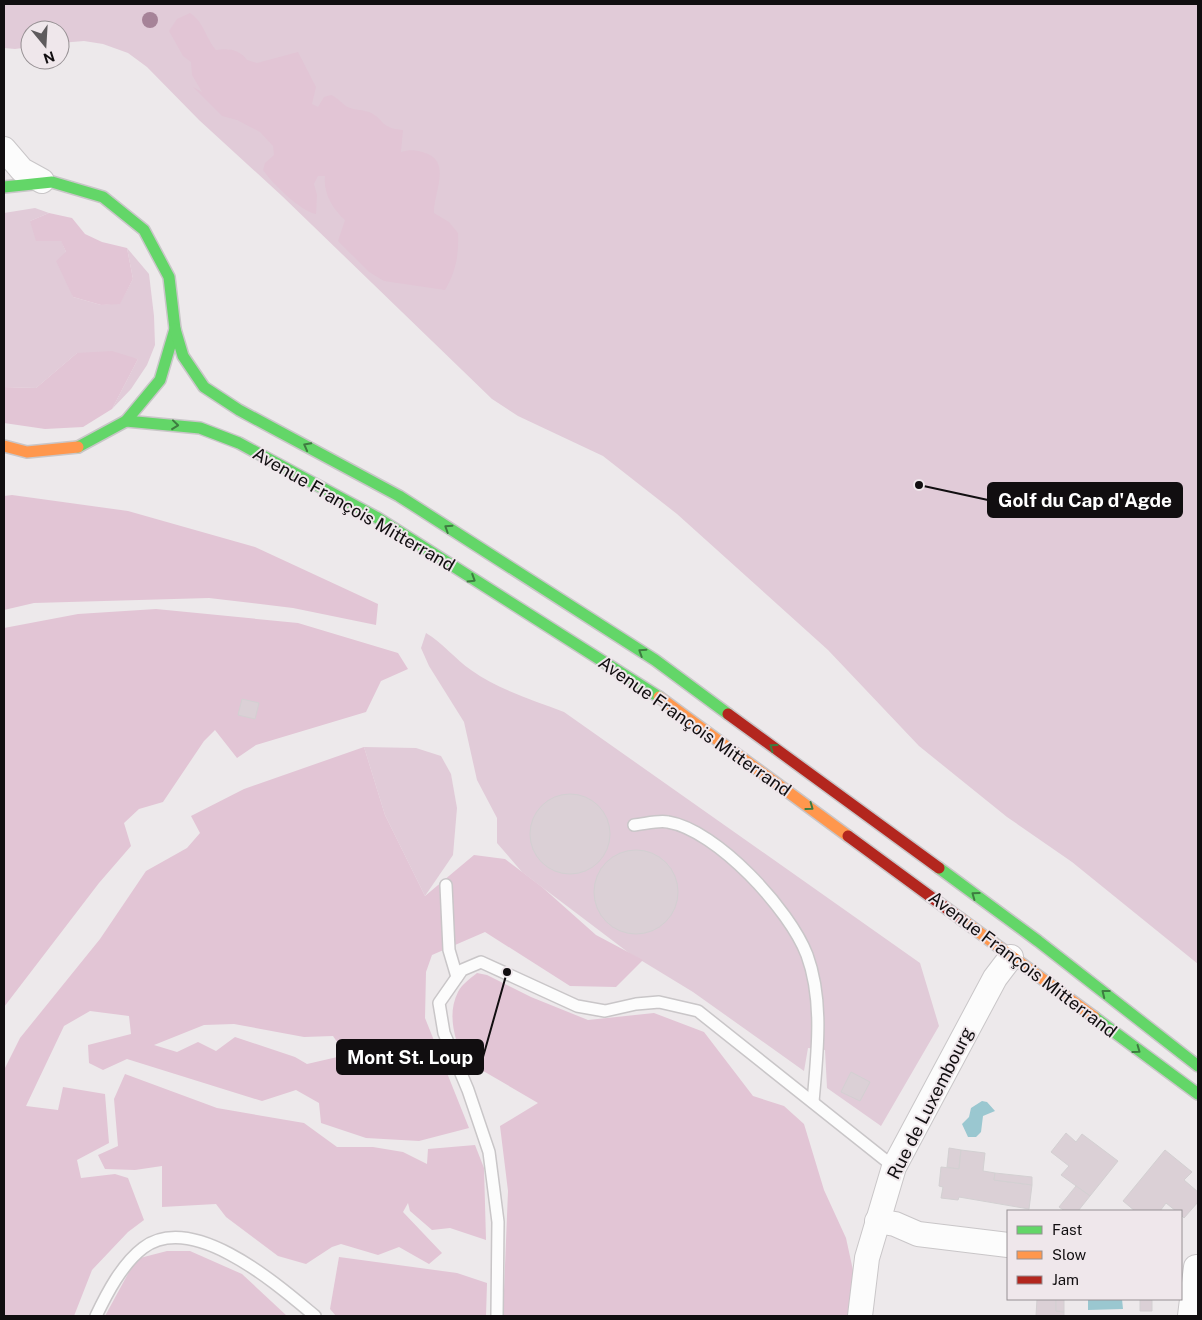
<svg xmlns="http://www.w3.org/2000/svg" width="1202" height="1320" font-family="'Public Sans',sans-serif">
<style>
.green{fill:#e1cbd8}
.forest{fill:#e2c5d5;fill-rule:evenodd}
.water{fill:#9ac7d0}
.building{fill:#dbd0d6;stroke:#d3d0d2}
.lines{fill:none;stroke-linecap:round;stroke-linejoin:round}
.lane-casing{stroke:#c9c6c8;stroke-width:14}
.street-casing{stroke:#c9c6c8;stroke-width:26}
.fast-casing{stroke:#c9c6c8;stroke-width:14}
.slow-casing{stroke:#c9c6c8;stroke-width:14}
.jam-casing{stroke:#c9c6c8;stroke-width:14}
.lane{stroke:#fcfcfc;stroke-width:11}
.street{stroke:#fcfcfc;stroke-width:24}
.fast{stroke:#63d668;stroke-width:11}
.slow{stroke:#ff974d;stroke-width:11}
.jam{stroke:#b3261e;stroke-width:11}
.tree{fill:#a68398}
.oneway{stroke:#3e7c40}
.labels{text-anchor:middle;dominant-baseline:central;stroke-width:4;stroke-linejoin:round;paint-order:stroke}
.street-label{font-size:18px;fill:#110e10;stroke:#efe7eb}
.leader{fill:none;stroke:#110e10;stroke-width:2}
.callout-dot{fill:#110e10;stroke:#efe7eb;stroke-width:2}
.callout{fill:#110e10;stroke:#110e10;stroke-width:2}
.callout-label{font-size:19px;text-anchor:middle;font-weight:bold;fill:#fff}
</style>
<rect width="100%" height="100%" fill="#ede9eb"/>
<!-- green -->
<g class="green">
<path d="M4,4h1194v960l-126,-102 -65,-45 -88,-71 -91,-96 -151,-136 -74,-58 -85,-40 -26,-17 -210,-203 -83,-76 -52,-53 -19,-14 -25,-9 -19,-3 -24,2v-13h-30v17l-15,2 -11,-1z"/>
<path d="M35,208l14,5 -19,8 31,19 5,12 7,45 28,8 19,-2 13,-24 -6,-31 22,26 5,42 1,29 -8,20 -16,24 -19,20 26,-50 -61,-6 -41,35 -32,-1v-174z"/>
<path d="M426,633c17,10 29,26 45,37 28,20 62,30 93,42l356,251 19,63 -58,100 -54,-38 -2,-38 -17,-2 -4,23 -111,-79 -64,-39 -107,-81 -25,-29v-25l-20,-38 -13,-58 -35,-56 -8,-18z"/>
<path d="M364,747l52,1 25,8 10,18 6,34 -4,47 -28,41 -40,-81z"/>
</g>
<!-- forest -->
<g class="forest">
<path d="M190,13c14,9 15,24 26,37 13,-2 24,0 31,10l10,3 41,-11 18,35 -4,17 6,3 6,-10 7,-2c8,3 11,10 19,13 6,2 13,2 19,4 16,7 10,16 34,18l-2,22c10,-3 17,-2 27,2 23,10 5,41 6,59l15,9 9,11c1,21 -2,39 -13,57l-61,-9 -15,-9 -31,-31 7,-21c-12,-11 -22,-27 -20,-44h-7l-4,8 3,11 -1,19c-16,-3 -44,-31 -53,-44l2,-7 9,-8 -1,-9 -13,-14 -23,-12 -15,-4 -29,-29 9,5 -10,-17 -1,-13 -8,-6 -14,-25 8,-12z"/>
<path d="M49,213l23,5 13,16 17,8 25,6 6,31 -13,25 -19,1 -28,-8 -17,-36 10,-9 -5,-11h-25l-6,-20z"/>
<path d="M112,351l26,8 -26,50 -29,18 -38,2 -41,-6v-36l32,1 41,-35z"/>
<path d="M12,495l116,16 127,36 123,57 -2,21 -83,-17 -84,-10 -175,5 -30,7v-114z"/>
<path d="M156,609l142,14 100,30 10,16 -27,12 -15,31 -110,33 -19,13 -22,-28 -11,11 -41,61 -24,7 -15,14 7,23 -32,37 -95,124v-379l74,-14z"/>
<path d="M364,747l21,68 40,81 49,-41 31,4 37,28 54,48 47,25 -27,27 -46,-1 -85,-54 -53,23 -6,17 -1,46 44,110 -50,13 -53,-3 -45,-15 -2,-20 -23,-13 -34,11 -135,-42 -24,11 -14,-7 -1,-18 43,-11 -2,-18 -39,-5 -26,15 -38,80 32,4 5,-23 42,7 4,49 -32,17 4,18 34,-4 13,4 16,42 -16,12 -36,38 -18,46h-70v-246l16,-32 80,-99 46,-68 41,-23 13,-15 -9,-17 53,-27zM234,1024l70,13 29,-1 13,19 -39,9 -12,-7 -60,-20 -19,14 -18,-9 -21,10 -23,-7 50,-20z"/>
<path d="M477,973l10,2 44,22 57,23 66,-7 50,19 49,64 31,10 20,18 20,66 22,48 10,46 -6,32h-347l5,-125 -8,-65 38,-23 -53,-31 -21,-8c-8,-24 -18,-48 -6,-72 3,-7 13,-14 19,-19z"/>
<path d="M125,1074l92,34 87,15 33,24h36l30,5 24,12 1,-15 47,-4 9,23 2,72 -36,-12 -18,2 -22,-19 -2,-8 -5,9 39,41 -13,11 -30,-17 -21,8 -37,-11 -9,3 -26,17 -28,-8 -52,-39 -10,-13 -54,3v-41l-27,4 -30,-1 -7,-14 20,-9 -4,-47z"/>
<path d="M167,1251h23l52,23 45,42h-182l31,-57z"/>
<path d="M339,1257l118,16 30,10 -1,33h-150l-6,-7z"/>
</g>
<!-- water -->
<g class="water">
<path d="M982,1101l5,1 8,9 -12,5 -2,16 -5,5h-8l-6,-13 7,-7 2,-9z"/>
<path d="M1088,1299h34l1,10 -35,1z"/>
</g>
<!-- building -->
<g class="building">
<path d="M242,699l17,4 -4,16 -17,-4z"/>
<circle cx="570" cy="834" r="40"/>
<circle cx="636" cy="892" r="42"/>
<path d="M851,1072l19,10 -10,19 -19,-9z"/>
<path d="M1066,1133l10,9 6,-8 36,27 -28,35 -29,-21 8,-9 -18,-14z"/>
<path d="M949,1148l12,2 -2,19 -12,-2z"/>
<path d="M961,1150l24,3 -2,18 12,2 -1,7 38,5 -3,24 -70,-12 -1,3 -17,-2 2,-11 -4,-1 2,-19 18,2z"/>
<path d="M1165,1150l27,22 -8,8 14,12v10l-14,16 -3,-3v-4h-5l-10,-8 -6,8h-25l-12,-10z"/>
<path d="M995,1173l37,4v8l-38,-5z"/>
<path d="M1076,1186l14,10 -12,15h-13l-6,-4z"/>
<path d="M1037,1299h19v12l8,1v4h-28z"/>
<path d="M1056,1299h8v13l-8,-1z"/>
<path d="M1140,1299l12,1v11h-12z"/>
</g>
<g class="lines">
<defs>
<g id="lane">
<path d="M634,825c11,-1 24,-5 34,-3 49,8 122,88 139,133 17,46 10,100 6,147"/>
<path d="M446,885l3,65 8,27"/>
<path d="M96,1316c11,-23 26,-52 47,-68 50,-38 136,38 172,68"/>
<path d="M497,1316l1,-94 -9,-70 -21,-62 -24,-57 -5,-30 23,-33 19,-8 96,44 28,5 31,-7 23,-2 39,9 196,156"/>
</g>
<g id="street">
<path d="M4,149l18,21 20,11"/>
<path d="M877,1221l18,3 23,10 90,11"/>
<path d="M860,1316l7,-58 27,-91 101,-189 16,-21"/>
<path d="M1190,1316l6,-49"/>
</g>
<g id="fast">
<path d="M4,187l48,-5 51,15 41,33 25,47 6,52 -15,51 -34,41 -48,26"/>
<path d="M175,329l8,27 21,31 35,23 160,86 256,164 73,54"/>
<path d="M126,421l74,7 39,15 137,74 283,180"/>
<path d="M939,868l99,73 160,125"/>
<path d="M1094,1017l104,77"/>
</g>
<g id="slow">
<path d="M4,446l23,6 51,-5"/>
<path d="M659,697l189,139"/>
<path d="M961,919l133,98"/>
</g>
<g id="jam">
<path d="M728,714l211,154"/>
<path d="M848,836l113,83"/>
</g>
</defs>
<!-- lane casing -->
<use href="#lane" class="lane-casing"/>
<!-- street casing -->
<use href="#street" class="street-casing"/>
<!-- fast casing -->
<use href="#fast" class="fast-casing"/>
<!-- slow casing -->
<use href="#slow" class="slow-casing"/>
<!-- jam casing -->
<use href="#jam" class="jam-casing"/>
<!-- lane -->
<use href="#lane" class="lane"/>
<!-- street -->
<use href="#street" class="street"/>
<!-- fast -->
<use href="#fast" class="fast"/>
<!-- slow -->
<use href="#slow" class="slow"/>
<!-- jam -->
<use href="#jam" class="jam"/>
</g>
<!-- trees -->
<circle class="tree" cx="150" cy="20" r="8"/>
<!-- one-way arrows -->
<defs><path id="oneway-chevron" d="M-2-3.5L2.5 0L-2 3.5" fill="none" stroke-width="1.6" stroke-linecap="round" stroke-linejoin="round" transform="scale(1.25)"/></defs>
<g class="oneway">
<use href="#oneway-chevron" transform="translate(175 425) rotate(6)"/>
<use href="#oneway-chevron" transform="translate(307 446) rotate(-152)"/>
<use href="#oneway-chevron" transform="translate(448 528) rotate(-147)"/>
<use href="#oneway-chevron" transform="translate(472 579) rotate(32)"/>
<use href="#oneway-chevron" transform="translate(642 652) rotate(-147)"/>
<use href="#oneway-chevron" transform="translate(773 747) rotate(-144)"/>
<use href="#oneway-chevron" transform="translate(810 807) rotate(36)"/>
<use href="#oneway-chevron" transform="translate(975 895) rotate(-144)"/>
<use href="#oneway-chevron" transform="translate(1105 993) rotate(-142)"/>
<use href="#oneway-chevron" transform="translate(1137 1050) rotate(36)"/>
</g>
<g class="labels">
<!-- street labels -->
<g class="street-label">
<text transform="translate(354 509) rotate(30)">Avenue François Mitterrand</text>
<text transform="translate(695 726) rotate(35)">Avenue François Mitterrand</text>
<text transform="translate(1023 964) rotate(37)">Avenue François Mitterrand</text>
<text transform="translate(930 1103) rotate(-63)">Rue de Luxembourg</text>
</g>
</g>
<!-- callouts -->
<path class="leader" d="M919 485L988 500M507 972L483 1057"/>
<g class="callout-dot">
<circle cx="919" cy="485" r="5"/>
<circle cx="507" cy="972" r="5"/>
</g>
<g class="callout">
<rect x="988" y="483" width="194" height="34" rx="5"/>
<rect x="337" y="1040" width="146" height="34" rx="5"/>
</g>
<g class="callout-label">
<text x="1085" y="507">Golf du Cap d'Agde</text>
<text x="410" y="1064">Mont St. Loup</text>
</g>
<!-- border -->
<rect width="1202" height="1320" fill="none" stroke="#110e10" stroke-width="10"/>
<!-- legend -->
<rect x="1007" y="1210" width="175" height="90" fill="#efe7eb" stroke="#969093"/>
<rect x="1017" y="1226" width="25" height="8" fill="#63d668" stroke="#969093"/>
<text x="1052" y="1235" font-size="15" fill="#110e10">Fast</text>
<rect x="1017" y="1251" width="25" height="8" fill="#ff974d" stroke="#969093"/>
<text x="1052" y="1260" font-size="15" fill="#110e10">Slow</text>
<rect x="1017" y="1276" width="25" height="8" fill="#b3261e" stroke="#969093"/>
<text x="1052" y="1285" font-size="15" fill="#110e10">Jam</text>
<!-- north arrow -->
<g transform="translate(45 45) rotate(162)"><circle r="24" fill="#efe7eb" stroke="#969093"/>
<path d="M0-4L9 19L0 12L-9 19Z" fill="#5e5b5d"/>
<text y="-8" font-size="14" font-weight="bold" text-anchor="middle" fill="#110e10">N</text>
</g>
</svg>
